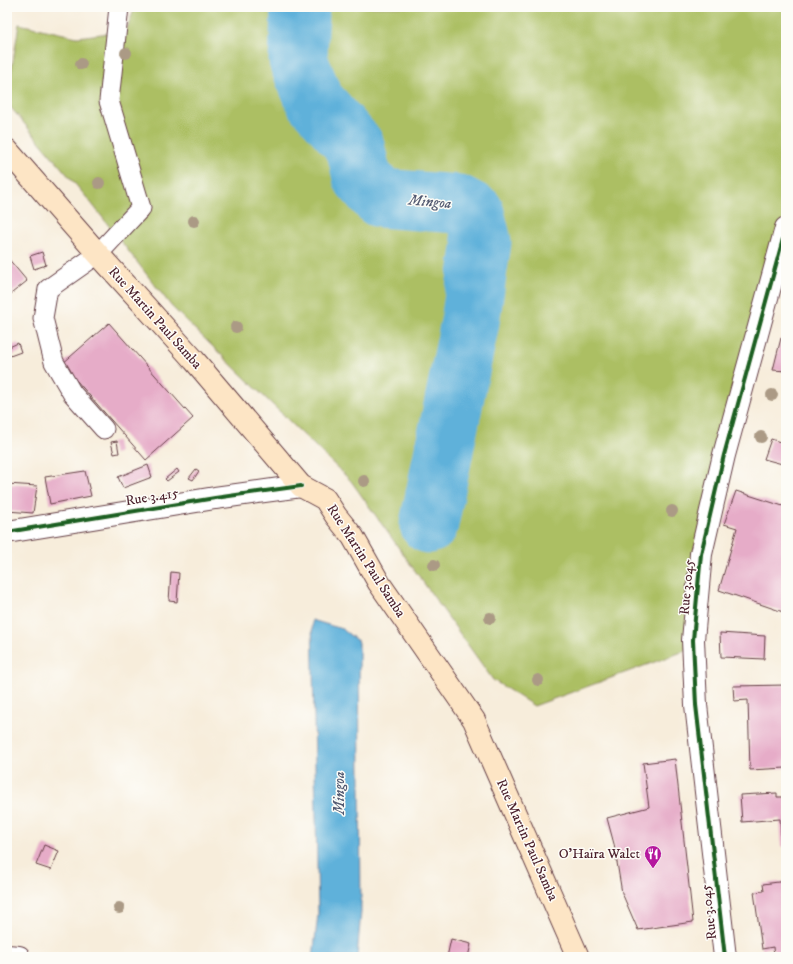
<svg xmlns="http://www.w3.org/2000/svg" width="793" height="964" font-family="'IM FELL DW Pica',serif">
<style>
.green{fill:#acbf63;stroke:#7b6f47}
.water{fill:#5fb1da;stroke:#546882}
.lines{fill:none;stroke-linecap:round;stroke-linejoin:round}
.river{stroke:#5fb1da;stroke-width:59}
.building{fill:#e6acc8}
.lane-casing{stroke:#643e45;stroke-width:21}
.street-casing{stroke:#643e45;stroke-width:24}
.secondary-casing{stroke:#643e45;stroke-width:24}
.lane{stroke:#fff;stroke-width:19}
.street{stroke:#fff;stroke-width:22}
.secondary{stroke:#fde5c5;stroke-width:22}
.cycleway-casing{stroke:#fdfcf7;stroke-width:6}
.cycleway{stroke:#1b5e20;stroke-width:4}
.tree{fill:#ab9a85}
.labels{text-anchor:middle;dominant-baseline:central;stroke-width:3;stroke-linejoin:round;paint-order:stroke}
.street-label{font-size:14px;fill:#4a1f2b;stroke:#fdfcf7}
.poi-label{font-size:14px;fill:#4a1f2b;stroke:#fdfcf7;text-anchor:end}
.water-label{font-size:15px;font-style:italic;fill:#525971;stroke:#fdfcf7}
</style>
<rect width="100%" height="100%" fill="#fdfcf7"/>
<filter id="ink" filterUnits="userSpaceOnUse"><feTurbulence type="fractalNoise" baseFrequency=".025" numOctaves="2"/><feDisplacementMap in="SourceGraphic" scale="8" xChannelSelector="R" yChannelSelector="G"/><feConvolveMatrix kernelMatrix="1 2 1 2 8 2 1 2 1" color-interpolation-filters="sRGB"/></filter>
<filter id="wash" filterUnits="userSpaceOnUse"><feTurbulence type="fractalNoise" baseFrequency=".012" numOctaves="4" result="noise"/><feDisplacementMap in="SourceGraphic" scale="16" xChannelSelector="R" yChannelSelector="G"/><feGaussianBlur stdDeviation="0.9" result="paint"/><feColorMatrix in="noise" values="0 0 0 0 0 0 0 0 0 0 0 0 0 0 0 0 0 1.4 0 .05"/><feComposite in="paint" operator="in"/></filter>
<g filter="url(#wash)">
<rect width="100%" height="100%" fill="#f7eddb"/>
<!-- green -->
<path class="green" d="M135,7h651v224l-81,322 -12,95 -159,58 -41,-26 -142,-199 -179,-174 -80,-103 -85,-101v-5l12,-74 58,13 49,-6z"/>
<!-- water -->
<path class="water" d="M312,620l30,9 17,13 2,270 -4,45h-44l5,-43z"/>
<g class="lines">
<!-- river -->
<path class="river" d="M300,7l-2,53 17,41 40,45 7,31 18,21 78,6 17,9 7,29 -12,80 -41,202"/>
</g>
<g id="blocks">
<!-- building -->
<g class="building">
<path d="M42,252l4,13 -12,4 -4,-13z"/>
<path d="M7,257l20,24 -20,16z"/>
<path d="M109,323l84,95 -47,42 -84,-96z"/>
<path d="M781,338l5,2v31l-13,-1z"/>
<path d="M18,343l3,9 -11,4 -3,-8z"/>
<path d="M771,439l15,5v21l-22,-6z"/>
<path d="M117,441l2,12 -5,1 -3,-12z"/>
<path d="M148,465l4,12 -29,11 -5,-11z"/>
<path d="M177,469l2,3 -12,9 -2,-2z"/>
<path d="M196,469l3,2 -6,9 -4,-2z"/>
<path d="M85,471l6,25 -41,8 -5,-27z"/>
<path d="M7,484l30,2 -4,27 -26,-2z"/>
<path d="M736,491l50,16v106l-67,-23 18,-62 -13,-4z"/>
<path d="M171,572l8,1 -2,29 -8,-1z"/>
<path d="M720,633l45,3 -1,23 -43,-2z"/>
<path d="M786,685v83l-36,2 -2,-70 -14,1 -1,-15z"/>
<path d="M675,759l18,163 -55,8 -16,-37 -8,-49 -7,-26 42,-11 -6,-44z"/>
<path d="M777,793v4h9v50h-4l-2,-28 -38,3 -2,-27z"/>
<path d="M44,845l15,6 -8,19 -15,-5z"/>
<path d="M786,881v75l-12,1 -1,-10 -11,2 -8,-57 10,-1 -1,-7z"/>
<path d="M451,939l20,5 -3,13h-21z"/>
</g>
</g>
</g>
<g filter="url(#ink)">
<use href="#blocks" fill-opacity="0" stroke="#643e45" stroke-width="1"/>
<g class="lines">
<defs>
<path id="lane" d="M104,429l-32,-36 -18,-31 -11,-44 5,-29 50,-35 43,-46 -32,-107 10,-94"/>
<g id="street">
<path d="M7,532l208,-34 86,-12"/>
<path d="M7,956l12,1"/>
<path d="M725,957l-29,-252 -3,-65 8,-86 23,-99 62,-227"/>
</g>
<path id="secondary" d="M7,150l91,104 96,106 107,126 24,13 11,17 17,21 26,46 95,137 104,237"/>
</defs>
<!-- lane casing -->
<use href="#lane" class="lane-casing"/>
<!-- street casing -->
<use href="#street" class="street-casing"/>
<!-- secondary casing -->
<use href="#secondary" class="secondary-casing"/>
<!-- lane -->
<use href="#lane" class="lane"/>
<!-- street -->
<use href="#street" class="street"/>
<!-- secondary -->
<use href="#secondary" class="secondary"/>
<defs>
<g id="cycleway">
<path d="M7,532l208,-34 86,-12"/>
<path d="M725,957l-29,-252 -3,-65 8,-86 23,-99 62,-227"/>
</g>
</defs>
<!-- cycleway casing -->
<use href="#cycleway" class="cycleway-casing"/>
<!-- cycleway -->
<use href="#cycleway" class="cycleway"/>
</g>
<!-- trees -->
<g class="tree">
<circle cx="126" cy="53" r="6"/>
<circle cx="81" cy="64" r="6"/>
<circle cx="99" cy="183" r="6"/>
<circle cx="194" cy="221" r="6"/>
<circle cx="236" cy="327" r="6"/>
<circle cx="772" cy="395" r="6"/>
<circle cx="761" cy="437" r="6"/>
<circle cx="364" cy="481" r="6"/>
<circle cx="672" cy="511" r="6"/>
<circle cx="434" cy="565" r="6"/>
<circle cx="490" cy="618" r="6"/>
<circle cx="538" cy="680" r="6"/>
<circle cx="119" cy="908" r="6"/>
</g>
</g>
<!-- icons -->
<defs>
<symbol id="restaurant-pin" viewBox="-11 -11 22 30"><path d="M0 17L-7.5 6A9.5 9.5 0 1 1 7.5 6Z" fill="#b5179e" stroke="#fdfcf7"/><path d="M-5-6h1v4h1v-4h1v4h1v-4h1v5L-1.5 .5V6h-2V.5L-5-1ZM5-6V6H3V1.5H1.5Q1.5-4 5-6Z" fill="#fff"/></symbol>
</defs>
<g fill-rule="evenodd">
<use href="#restaurant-pin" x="643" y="844" width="20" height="27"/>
</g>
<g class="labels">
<!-- street labels -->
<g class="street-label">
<text transform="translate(155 318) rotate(48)">Rue Martin Paul Samba</text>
<text transform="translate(152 497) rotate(-9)">Rue 3.415</text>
<text transform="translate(366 561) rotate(57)">Rue Martin Paul Samba</text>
<text transform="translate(687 587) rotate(-85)">Rue 3.045</text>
<text transform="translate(527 840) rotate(66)">Rue Martin Paul Samba</text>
<text transform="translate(709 912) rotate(-97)">Rue 3.045</text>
</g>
<!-- poi labels -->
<g class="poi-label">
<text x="640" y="854">O'Haïra Walet</text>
</g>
<!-- water labels -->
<g class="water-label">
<text transform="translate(430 202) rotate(5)">Mingoa</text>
<text transform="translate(339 793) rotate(-90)">Mingoa</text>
</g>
</g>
<!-- margin -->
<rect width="793" height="964" fill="none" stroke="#fdfcf7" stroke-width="24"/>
</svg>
